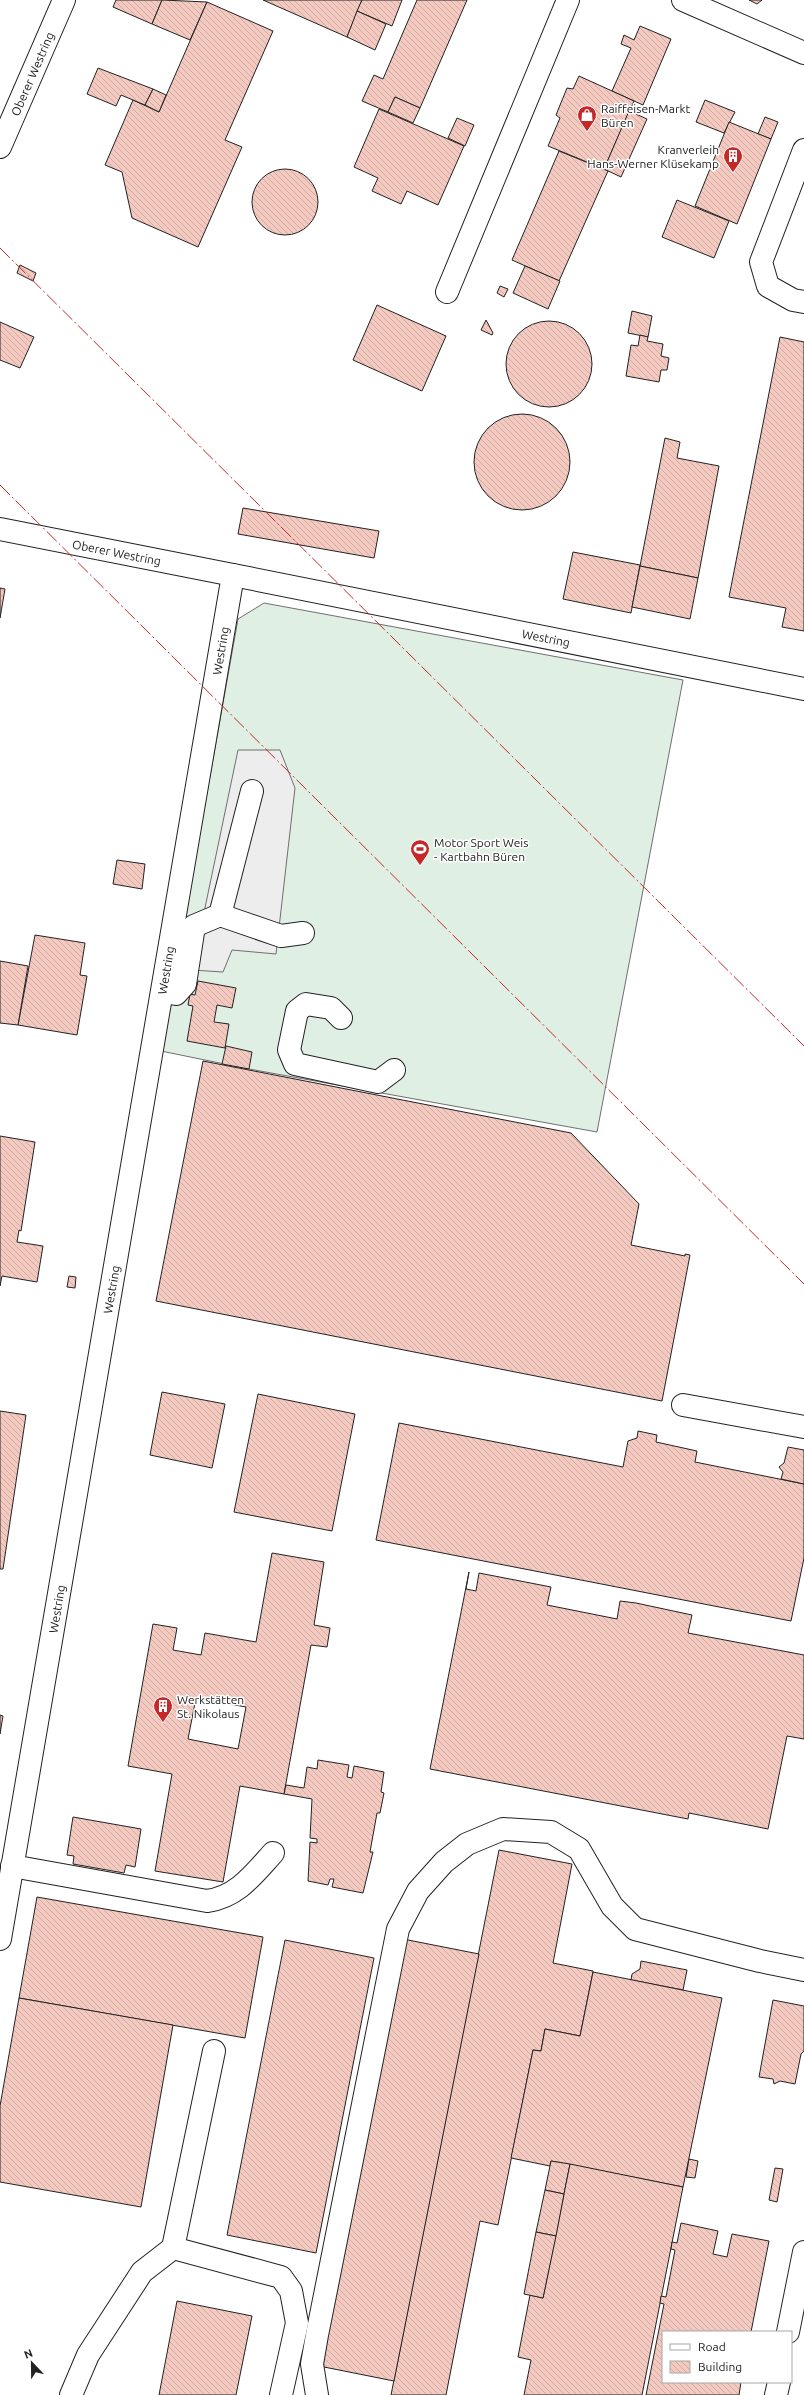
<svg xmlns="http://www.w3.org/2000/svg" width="804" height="2395" font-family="Ubuntu,sans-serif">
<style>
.pitch{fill:#e0efe3;stroke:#6f6f6f}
.parking{fill:#ededed;stroke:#6f6f6f}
.building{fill:url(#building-back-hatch);stroke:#222;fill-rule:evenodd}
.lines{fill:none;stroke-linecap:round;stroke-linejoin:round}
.minor-casing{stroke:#222;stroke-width:24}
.minor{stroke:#fff;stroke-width:22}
.power{stroke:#c62828;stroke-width:1;stroke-dasharray:14 3 2 3;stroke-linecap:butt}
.labels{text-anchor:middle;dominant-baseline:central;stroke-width:3;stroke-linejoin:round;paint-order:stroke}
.street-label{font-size:12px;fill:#222;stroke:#fff}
.poi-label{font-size:12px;fill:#222;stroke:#fff;text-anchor:start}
</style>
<defs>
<pattern id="building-back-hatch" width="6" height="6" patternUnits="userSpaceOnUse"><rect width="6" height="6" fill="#f3c9c0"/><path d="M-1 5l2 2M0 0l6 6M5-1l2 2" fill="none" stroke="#d0aca5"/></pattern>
</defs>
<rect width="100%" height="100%" fill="#fff"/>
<!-- pitch -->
<path class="pitch" d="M264,603l419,77 -86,452 -348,-63 -88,-18 77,-432z"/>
<!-- parking -->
<path class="parking" d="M238,750h42l15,38 -19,166 -44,-4 -9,22 -31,-2z"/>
<!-- building -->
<g class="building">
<path d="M116,0h46l-10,24 -39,-17z"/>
<path d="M162,0l45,2 -17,38 -38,-16z"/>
<path d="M263,0h99l-15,37z"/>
<path d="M362,0h40l-10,26 -35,-15z"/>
<path d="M417,0h50l-47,108 -25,-11 -7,15 -26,-11 12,-26 9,4z"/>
<path d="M749,0h13l-5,4z"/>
<path d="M207,2l66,29 -48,109 17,7 -44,100 -66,-29 -10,-46 -17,-7 28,-65 26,12z"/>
<path d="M357,11l29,13 -11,26 -28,-13z"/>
<path d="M640,26l31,13 -28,66 -31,-14 19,-43 -10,-4 3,-9 10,5z"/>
<path d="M98,68l55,21 -8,16 -24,-10 -5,11 -29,-12z"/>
<path d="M579,76l55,25 -30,68 -56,-23 12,-28 -4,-3 11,-27 6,1z"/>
<path d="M153,89l13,6 -7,17 -14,-7z"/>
<path d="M395,97l25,11 -7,15 -25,-11z"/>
<path d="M705,100l30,12 -11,21 -28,-11z"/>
<path d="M379,109l85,37 -26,59 -31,-14 -6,13 -29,-13 6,-13 -24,-11z"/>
<path d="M629,111l18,8 -26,58 -17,-8z"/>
<path d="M765,117l13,5 -7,17 -13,-5z"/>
<path d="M457,118l17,7 -9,21 -17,-8z"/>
<path d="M729,122l42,17 -34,85 -42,-18z"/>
<path d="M559,151l49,20 -49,110 -47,-21z"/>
<circle cx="285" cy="202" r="33"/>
<path d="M677,200l52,21 -15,37 -52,-21z"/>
<path d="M20,265l16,8 -3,8 -16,-8z"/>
<path d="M525,266l35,15 -12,28 -35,-16z"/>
<path d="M500,286l8,3 -4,8 -7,-4z"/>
<path d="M377,305l69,31 -24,55 -69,-31z"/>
<path d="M632,311l20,5 -4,21 -20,-4z"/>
<path d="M486,320l7,13 -1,2 -11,-5z"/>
<circle cx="549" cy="364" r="43"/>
<path d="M0,322l34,15 -14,31 -20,-8z"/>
<path d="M640,335l8,2 -1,4 16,3 -2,12 8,2 -2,12h-6l-2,12 -33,-6 5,-31 7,1z"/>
<path d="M780,337l24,5v289l-22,-4 4,-19 -57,-11z"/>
<circle cx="522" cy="462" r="48"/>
<path d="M665,438l15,4 -3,16 42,8 -21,112 -58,-12z"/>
<path d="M243,508l136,23 -5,27 -136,-24z"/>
<path d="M573,552l67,13 -9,48 -68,-14z"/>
<path d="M640,566l58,12 -8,41 -58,-12z"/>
<path d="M0,588l5,1 -5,29z"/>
<path d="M117,860l28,4 -3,25 -29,-5z"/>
<path d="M35,935l50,8 -5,32 7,1 -10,59 -59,-10z"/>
<path d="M0,961l28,5 -10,59 -18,-2z"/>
<path d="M198,981l38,7 -4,20 -15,-3 -3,17 15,2 -4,24 -38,-7 6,-35 -5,-1 2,-11 5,1z"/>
<path d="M226,1046l26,6 -3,17 -27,-5z"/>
<path d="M203,1061l368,72 68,71 -8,41 54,11v-2l5,1 -28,146 -506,-100z"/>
<path d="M0,1136l35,6 -14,89 -2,-1 -2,12 26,4 -6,36 -35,-6 -2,10z"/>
<path d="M69,1276l7,1 -1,11 -8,-1z"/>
<path d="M162,1392l63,12 -13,64 -62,-13z"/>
<path d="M258,1394l97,20 -23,117 -98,-19z"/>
<path d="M0,1411l26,4 -23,154h-3z"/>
<path d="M399,1423l224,44 5,-26 9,-3 1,-7 19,4 -1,7 41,9 -2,11 109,22v74l-13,63 -415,-81z"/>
<path d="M788,1447l16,3v34l-23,-5 2,-7 -4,-5 5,-4z"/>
<path d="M272,1553l52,9 -10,63 16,3 -3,19 -16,-2 -27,149 -44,-8 -17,96 -68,-11 17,-97 -44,-8 25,-142 24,4 -4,22 28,5 4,-22 51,9zM196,1698l50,9 -8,42 -50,-10z"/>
<path d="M469,1572l-3,17 10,2 3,-18 72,14 -4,18 70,14 3,-18 16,2 56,12 -4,18 116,22v84l-17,-3 -19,93 -79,-16 -1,6 -258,-50z"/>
<path d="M0,1715l3,1 -3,18z"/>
<path d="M318,1760l31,5 -2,12 5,1 2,-12 30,6 -3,20 3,1 -4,20h-3l-7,39h3l-10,41 -31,-6 2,-8h-4l-2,6 -20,-4 2,-39 7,1v-4l-7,-1 2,-39 -28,-5 2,-9 18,3 3,-21 10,2z"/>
<path d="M73,1817l68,12 -6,38 -9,-2 -2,8 -51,-9 1,-8 -7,-1z"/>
<path d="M499,1850l73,14 -19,99 40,8v1l-13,64 -35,-7 -4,22 -8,-1 -35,175 -18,-4 -34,174h-55z"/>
<path d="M37,1897l226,40 -18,101 -226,-40z"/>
<path d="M403,1939l76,15 -85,427 -75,-15z"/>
<path d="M285,1940l89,18 -58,295 -89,-18z"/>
<path d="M641,1961l46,9 -4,20 -52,-10 1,-6 8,-5z"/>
<path d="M593,1972l129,26 -39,189 -132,-26 -1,5 -39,-8 22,-108 8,1 4,-22 35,7z"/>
<path d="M19,1998l154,27 -32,182 -141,-25v-76z"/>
<path d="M773,2000l31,6v45l-3,3 -6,30 -15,-3 -6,3 -1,-5 -14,-2z"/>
<path d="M689,2159l9,2 -3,17 -9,-1z"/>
<path d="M551,2161l19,3 -6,30 -19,-4z"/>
<path d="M570,2164l113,23 -41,208h-118l7,-35 -13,-3 12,-62 13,3z"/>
<path d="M775,2168l8,1 -6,33 -8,-2z"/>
<path d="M545,2190l19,4 -8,42 -20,-4z"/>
<path d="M681,2223l37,8 -5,23 14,3 5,-23 37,7 -18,91h-88v50h78l-2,13h-93l18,-91 -4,-1 1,-7 5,1 9,-47 -4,-1 1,-7 5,1z"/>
<path d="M536,2232l20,4 -13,62 -19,-4z"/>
<path d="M177,2301l75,15 -16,79h-77z"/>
</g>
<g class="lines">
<defs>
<g id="minor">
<path d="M683,0l121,53"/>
<path id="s1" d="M0,147l64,-147"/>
<path d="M804,150l-43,112 7,24 25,14 11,2"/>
<path d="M447,292l121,-292"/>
<path id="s2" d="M0,529l233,46"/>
<path d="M220,915l32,-124"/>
<path d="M163,992l13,2 9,-10 9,-58 26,-11 61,21 22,-3"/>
<path d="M341,1018l-10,-10 -25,-4 -9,7 -8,39 6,14 83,18 16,-12"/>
<path d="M683,1405l121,22"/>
<path d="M12,1866l195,35c30,-4 46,-26 66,-48"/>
<path id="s3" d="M0,1939l233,-1364 571,114"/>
<path d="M173,2248l41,-197"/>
<path d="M788,2332l16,-80"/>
<path d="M71,2395l17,-40 54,-83 31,-24 108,29 10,14 6,32 -16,72"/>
<path d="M317,2395l-5,-31 5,-29 81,-406 20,-38 26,-29 23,-18 36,-15 48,3 28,17 33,57 23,23 125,32 44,9"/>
<path d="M776,2395l3,-13"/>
</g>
</defs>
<!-- minor casing -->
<use href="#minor" class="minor-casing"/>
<!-- minor -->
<use href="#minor" class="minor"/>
<!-- power -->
<g class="power">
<path d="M0,248l804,798"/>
<path d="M0,485l804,799"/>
</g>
</g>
<!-- icons -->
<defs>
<symbol id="shop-pin" viewBox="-11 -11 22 30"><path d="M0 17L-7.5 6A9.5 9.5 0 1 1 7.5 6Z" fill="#c62828" stroke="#fff"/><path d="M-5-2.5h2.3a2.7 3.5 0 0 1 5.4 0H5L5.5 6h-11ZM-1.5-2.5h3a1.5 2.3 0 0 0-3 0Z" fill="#fff"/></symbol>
<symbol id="building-pin" viewBox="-11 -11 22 30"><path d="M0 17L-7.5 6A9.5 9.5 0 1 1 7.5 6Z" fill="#c62828" stroke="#fff"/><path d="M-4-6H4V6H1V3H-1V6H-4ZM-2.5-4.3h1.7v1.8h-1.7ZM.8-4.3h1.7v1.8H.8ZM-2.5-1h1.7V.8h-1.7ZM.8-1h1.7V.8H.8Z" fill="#fff"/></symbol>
<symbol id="stadium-pin" viewBox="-11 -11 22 30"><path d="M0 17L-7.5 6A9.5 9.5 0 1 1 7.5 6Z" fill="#c62828" stroke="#fff"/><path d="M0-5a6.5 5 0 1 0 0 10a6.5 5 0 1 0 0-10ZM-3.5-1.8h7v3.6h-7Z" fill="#fff"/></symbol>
</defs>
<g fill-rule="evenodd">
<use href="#shop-pin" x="576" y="104" width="22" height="30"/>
<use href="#building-pin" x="722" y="145" width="22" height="30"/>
<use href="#stadium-pin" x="409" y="838" width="22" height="30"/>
<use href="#building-pin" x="152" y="1695" width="22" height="30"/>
</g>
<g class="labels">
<!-- street labels -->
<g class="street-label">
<text stroke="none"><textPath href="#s1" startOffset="80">Oberer Westring</textPath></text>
<text stroke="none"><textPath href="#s2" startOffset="119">Oberer Westring</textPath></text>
<text stroke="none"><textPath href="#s3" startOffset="1703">Westring</textPath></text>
<text stroke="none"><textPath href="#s3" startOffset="1307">Westring</textPath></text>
<text stroke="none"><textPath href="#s3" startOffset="983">Westring</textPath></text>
<text stroke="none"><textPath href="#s3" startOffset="659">Westring</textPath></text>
<text stroke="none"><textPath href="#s3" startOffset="335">Westring</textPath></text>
</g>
<!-- poi labels -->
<g class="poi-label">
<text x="601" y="108">Raiffeisen-Markt<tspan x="601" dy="14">Büren</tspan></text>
<text x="719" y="149" text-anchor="end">Kranverleih<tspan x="719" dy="14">Hans-Werner Klüsekamp</tspan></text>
<text x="434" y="842">Motor Sport Weis<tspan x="434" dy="14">- Kartbahn Büren</tspan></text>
<text x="177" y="1699">Werkstätten<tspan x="177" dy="14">St. Nikolaus</tspan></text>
</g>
</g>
<!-- legend -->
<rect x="662" y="2331" width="130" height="52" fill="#ffffff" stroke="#a7a7a7"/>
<rect x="670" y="2344" width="20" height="6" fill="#ffffff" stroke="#a7a7a7"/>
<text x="698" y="2351" font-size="12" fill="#222222">Road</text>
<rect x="670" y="2361" width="20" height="12" fill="url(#building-back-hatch)" stroke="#a7a7a7"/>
<text x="698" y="2371" font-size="12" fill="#222222">Building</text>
<!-- north arrow -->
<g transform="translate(32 2363) rotate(338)" stroke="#ffffff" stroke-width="3" paint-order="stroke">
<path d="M0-3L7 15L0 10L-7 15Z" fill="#222222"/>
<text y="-6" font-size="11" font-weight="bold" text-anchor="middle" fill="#222222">N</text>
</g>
</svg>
